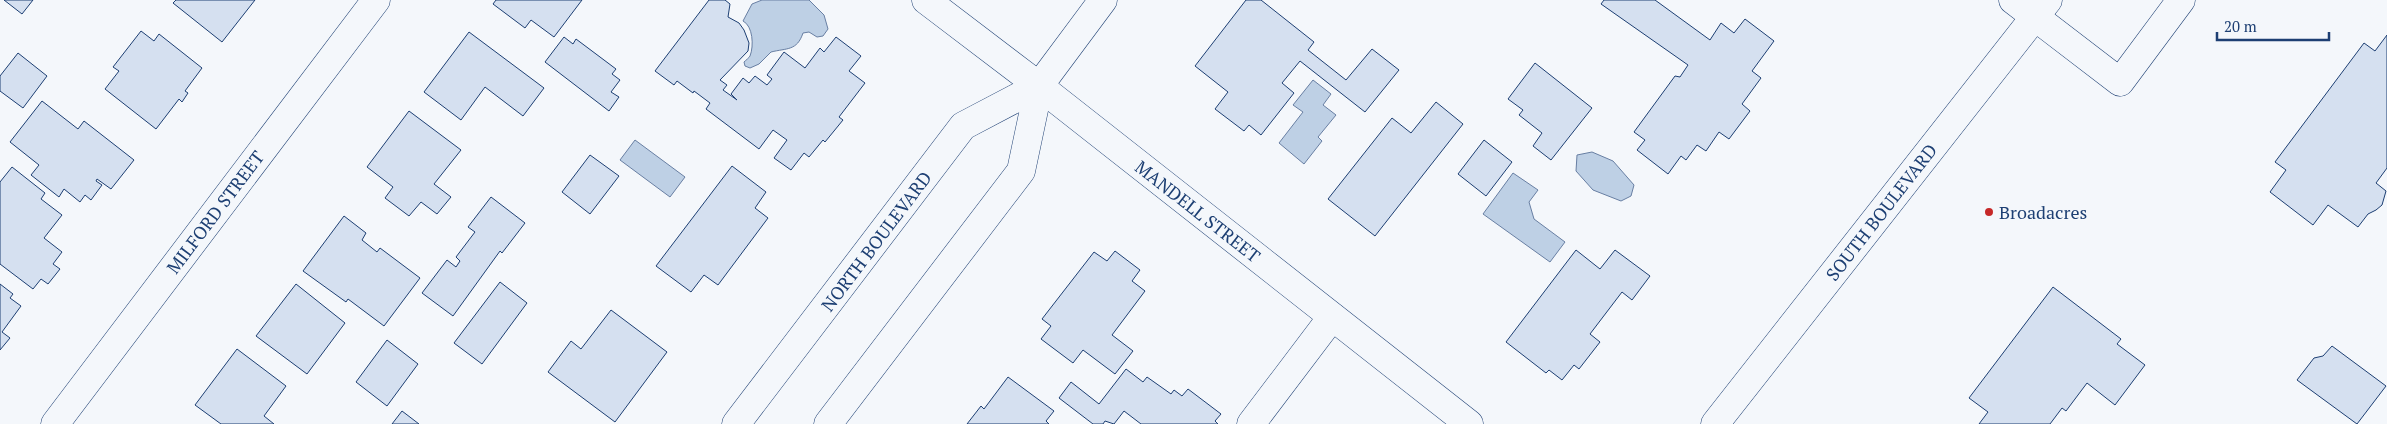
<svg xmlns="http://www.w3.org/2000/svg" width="2387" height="424" font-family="'PT Serif',serif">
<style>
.water{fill:#bed0e5;stroke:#687fa3}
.building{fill:#d5e0f0;stroke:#1d3f73}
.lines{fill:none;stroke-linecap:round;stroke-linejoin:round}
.minor-casing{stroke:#1d3f73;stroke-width:29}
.minor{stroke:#f4f7fb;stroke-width:28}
.poi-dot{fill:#c62828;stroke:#f4f7fb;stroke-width:2}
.labels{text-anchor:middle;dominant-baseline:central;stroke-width:4;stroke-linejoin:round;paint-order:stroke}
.street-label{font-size:18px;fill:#1d3f73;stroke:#f4f7fb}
.poi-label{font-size:18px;fill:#1d3f73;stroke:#f4f7fb;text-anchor:start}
</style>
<rect width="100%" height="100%" fill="#f4f7fb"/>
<!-- water -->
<g class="water">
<path d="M762,0h47l15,15 4,14 -5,7 -6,1 -8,-5 -6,1c-6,18 -16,15 -32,19l-12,12 -9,4 -5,-2 -1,-4c2,-2 5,-4 6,-6 4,-10 3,-30 -7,-35l9,-17z"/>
<path d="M1313,80l18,14 -8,11 13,10 -18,22 4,4 -18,23 -25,-21 24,-31 -10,-7z"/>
<path d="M635,140l50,37 -15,20 -50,-37z"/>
<path d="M1592,152l21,9 21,24 -3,11 -10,5 -28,-11 -17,-19 1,-16z"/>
<path d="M1513,173l25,17 -9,12 5,17 31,23 -15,20 -67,-48z"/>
</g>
<!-- building -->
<g class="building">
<path d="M4,0h29l-11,14z"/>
<path d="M176,0h79l-33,42 -49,-39z"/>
<path d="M496,0h86l-28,37 -23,-17 -6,8 -32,-24z"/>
<path d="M709,0h16l5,4 -2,13 11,6 5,7 5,13 -1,8 -28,29 7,5 -4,5 14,10 -6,-6 12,-16 6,5 6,-7 12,9 5,-6 -5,-4 17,-23 21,16 15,-20 4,4 12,-15 25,19 -12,15 16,12 -26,34 4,3 -18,22 -2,-2 -14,17 -5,-4 -13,17 -17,-12 13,-18 -14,-10 -14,19 -53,-40 4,-6 -16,-12 -1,2 -16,-12 -3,4 -19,-14z"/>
<path d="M1246,0h15l53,42 -6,8 38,30 26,-31 27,21 -34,42 -65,-51 -18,22 12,10 -33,42 -12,-10 -5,6 -29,-22 13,-17 -33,-26z"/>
<path d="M1604,0h51l55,40 11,-17 13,10 11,-14 29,22 -22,30 9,7 -19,26 8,7 -21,28 -10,-7 -13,19 -9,-6 -11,15 -5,-4 -13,18 -31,-24 8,-10 -11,-8 41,-56 5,1 8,-12 -87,-61z"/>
<path d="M141,31l13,10 5,-7 43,34 -17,23 3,2 -6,9 -3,-3 -23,30 -51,-40 14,-18 -6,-4z"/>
<path d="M469,32l75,56 -21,28 -38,-29 -24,33 -37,-28z"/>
<path d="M2387,35v133l-11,15 10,8 -4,14 -6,5 -8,4 -10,13 -30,-22 -15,20 -43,-33 16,-22 -11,-8 89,-119 11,8z"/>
<path d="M564,37l9,7 3,-5 40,30 -4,5 8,6 -9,12 8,5 -10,14 -64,-49z"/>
<path d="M18,53l29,23 -24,32 -23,-17v-15z"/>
<path d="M1535,63l57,45 -41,52 -18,-14 9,-13 -23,-18 4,-5 -15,-11z"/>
<path d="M42,101l36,28 6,-8 50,39 -23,29 -14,-10 -1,2 6,4 -11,15 -6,-5 -5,7 -16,-13 -5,8 -28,-22 8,-10 -29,-23z"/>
<path d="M1436,102l27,22 -88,112 -47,-37 64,-81 19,15z"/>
<path d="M409,111l52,39 -27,34 17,13 -14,17 -16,-12 -12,14 -24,-18 8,-11 -26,-20z"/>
<path d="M1484,140l28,22 -26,34 -28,-22z"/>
<path d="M590,155l29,21 -29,38 -28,-22z"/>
<path d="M732,166l34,26 -11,16 13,10 -50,67 -14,-10 -13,17 -35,-26z"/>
<path d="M12,167l33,26 -4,6 21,16 -18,23 18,14 -9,12 7,5 -12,15 -7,-5 -8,10 -33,-25v-82z"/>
<path d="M491,197l34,26 -23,30 -2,-2 -47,65 -31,-23 25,-33 9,7 4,-6 -4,-4 19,-25 -7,-5z"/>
<path d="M344,216l22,17 -4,7 15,12 3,-4 40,30 -36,48 -36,-27 -2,3 -43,-31z"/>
<path d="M1576,250l24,19 15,-19 35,26 -18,24 -10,-8 -32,42 10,8 -21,27 -5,-4 -12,15 -13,-10 -3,3 -40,-31z"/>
<path d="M1115,251l25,19 -8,11 13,10 -33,44 21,16 -18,23 -32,-24 -10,13 -32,-24 10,-13 -9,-7 52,-67 13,9z"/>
<path d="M500,282l27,21 -45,61 -28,-21z"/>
<path d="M0,284l13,10 -3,4 11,8 -19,26 8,6 -10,12z"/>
<path d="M296,284l49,39 -38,51 -51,-38z"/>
<path d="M2053,287l68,52 -4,5 28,21 -30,40 -28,-22 -21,28 -4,-3 -12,16h-71l9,-12 -19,-14z"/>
<path d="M611,310l56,42 -52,70 -67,-50 23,-31 10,8z"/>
<path d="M387,340l31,24 -31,42 -31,-24z"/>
<path d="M2332,346l54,40 -29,38 -60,-44 17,-22 9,-2z"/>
<path d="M237,349l49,37 -22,30 10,8h-53l-26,-19z"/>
<path d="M1126,369l17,13 4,-5 24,17 3,-4 8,6 6,-7 33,25 -6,7 3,3h-77l-17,-13 -10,13 -9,-3 -2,3h-10l-34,-26 12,-16 28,22z"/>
<path d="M1008,377l46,34 -8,10 3,3h-82l14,-18 3,3z"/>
<path d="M402,411l17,13h-27z"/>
</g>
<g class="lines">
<defs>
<g id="minor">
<path d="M926,0l113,86 430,338"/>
<path d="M2013,0l107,82 61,-82"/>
<path d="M55,424l321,-424"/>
<path d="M736,424l227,-298 76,-40"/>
<path d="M828,424l193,-253 18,-85 64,-86"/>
<path d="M1251,424l81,-107"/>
<path d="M1715,424l333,-424"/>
</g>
</defs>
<!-- minor casing -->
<use href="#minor" class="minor-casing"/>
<!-- minor -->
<use href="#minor" class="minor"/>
</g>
<!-- markers -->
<circle class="poi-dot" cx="1989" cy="212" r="5"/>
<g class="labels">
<!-- street labels -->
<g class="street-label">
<text transform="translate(1198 211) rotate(38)">MANDELL STREET</text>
<text transform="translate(215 212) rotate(-53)">MILFORD STREET</text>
<text transform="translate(1881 212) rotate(-52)">SOUTH BOULEVARD</text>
<text transform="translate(876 241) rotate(-53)">NORTH BOULEVARD</text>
</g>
<!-- poi labels -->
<g class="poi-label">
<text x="1999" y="212">Broadacres</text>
</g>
</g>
<!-- scale -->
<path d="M2217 32v8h112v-8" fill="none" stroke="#1d3f73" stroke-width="2.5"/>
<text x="2224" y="32" font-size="15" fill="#1d3f73" stroke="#f4f7fb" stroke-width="4" paint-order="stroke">20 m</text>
</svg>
